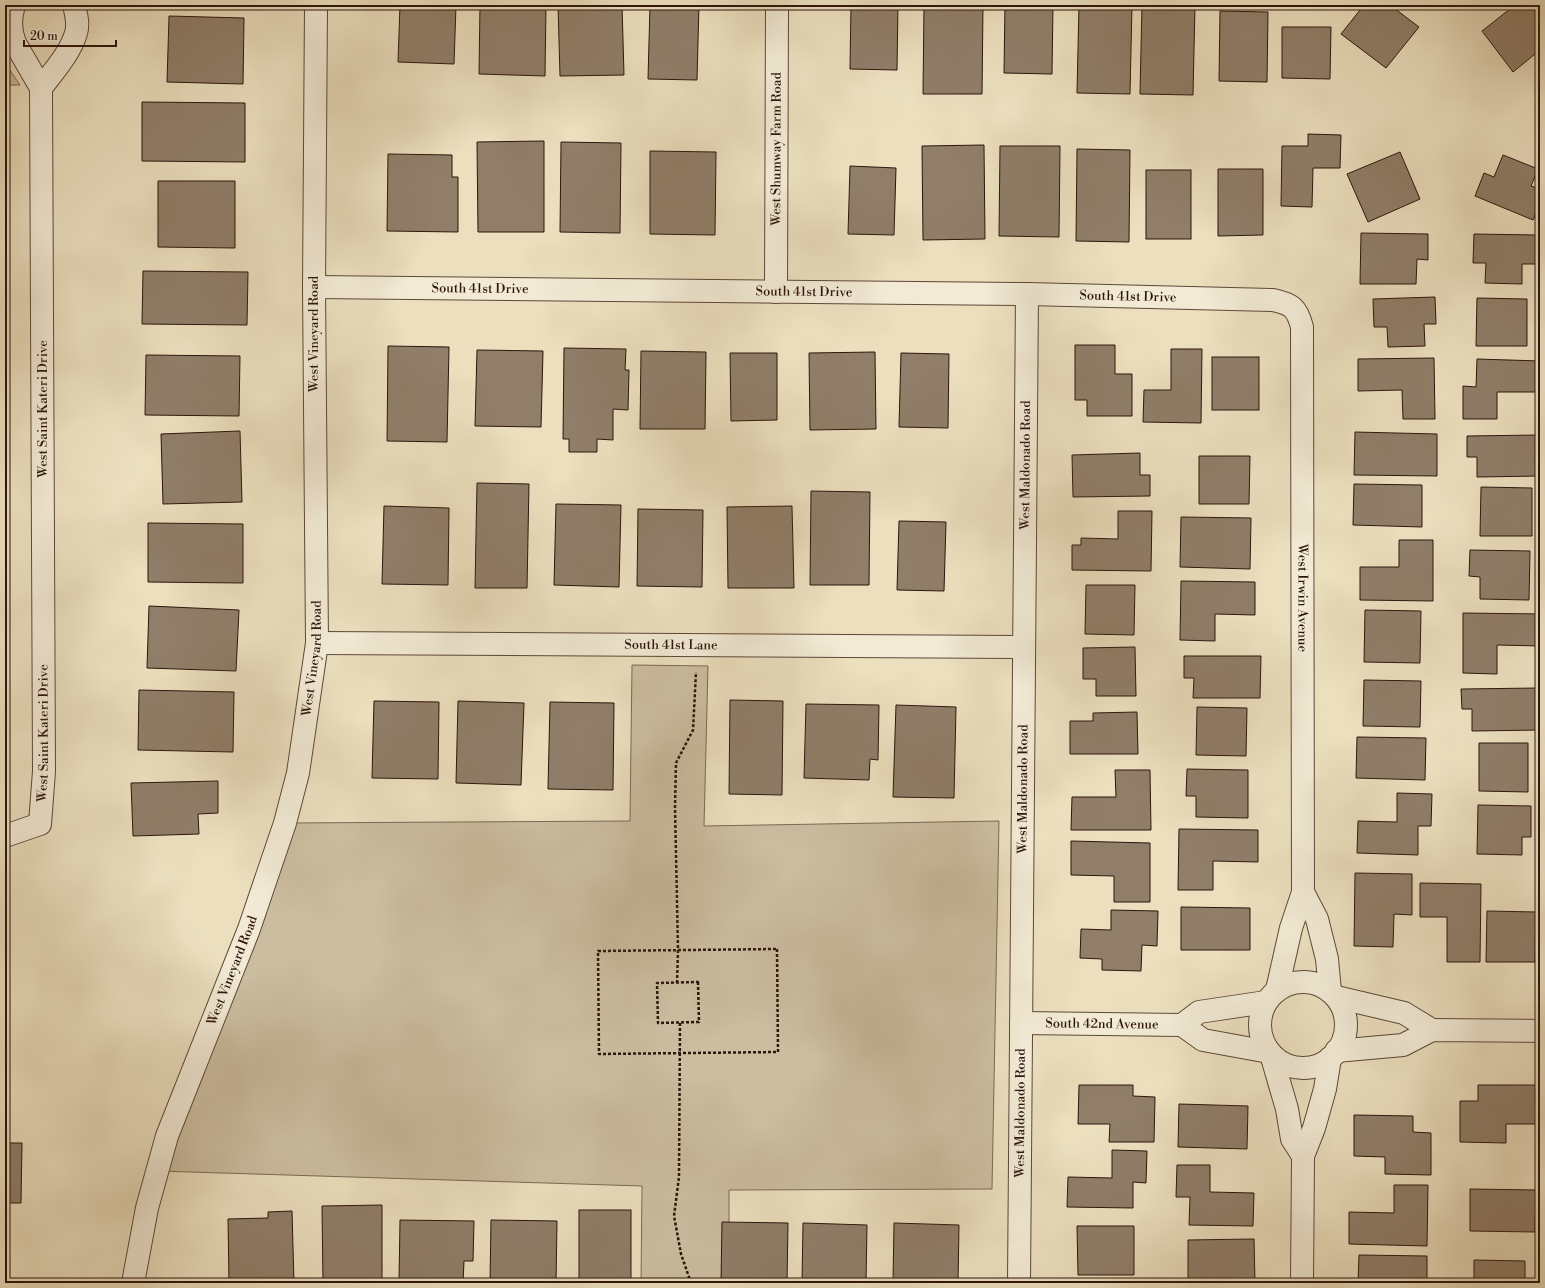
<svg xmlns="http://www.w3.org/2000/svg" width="1545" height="1288" font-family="'Libre Bodoni',serif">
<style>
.green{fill:#cbbda0;stroke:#7c6956}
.building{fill:#907e69;stroke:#2e150c}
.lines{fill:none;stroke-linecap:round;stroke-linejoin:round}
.minor-casing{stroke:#5d4838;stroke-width:24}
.tertiary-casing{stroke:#5d4838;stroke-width:24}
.path{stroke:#2e150c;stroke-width:2.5;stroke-dasharray:3 2;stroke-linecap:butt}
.minor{stroke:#f2ead5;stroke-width:22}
.tertiary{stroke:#f2ead5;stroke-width:22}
.labels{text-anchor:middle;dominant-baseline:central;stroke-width:3;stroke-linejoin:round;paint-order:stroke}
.street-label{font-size:13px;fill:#2e150c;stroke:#f2ead5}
</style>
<rect width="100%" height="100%" fill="#ebdfbe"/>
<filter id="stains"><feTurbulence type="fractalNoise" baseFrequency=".005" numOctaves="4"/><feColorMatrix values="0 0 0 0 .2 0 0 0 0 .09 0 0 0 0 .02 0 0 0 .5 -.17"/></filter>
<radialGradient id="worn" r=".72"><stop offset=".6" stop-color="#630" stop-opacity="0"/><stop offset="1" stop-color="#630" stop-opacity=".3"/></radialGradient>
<!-- green -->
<g class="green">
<path d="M5,63l15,22h-15z"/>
<path d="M632,665l76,1 -4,160 295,-5 -7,368 -263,1v93h-88l1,-97 -485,-15 128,-348 345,-2z"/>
</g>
<!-- building -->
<g class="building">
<path d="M400,5h56l-2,59 -56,-2z"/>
<path d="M480,5h66l-1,71 -66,-2z"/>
<path d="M558,5h64l2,70 -64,1z"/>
<path d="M650,5h49l-2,75 -49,-1z"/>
<path d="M851,5h47l-1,65 -47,-1z"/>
<path d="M924,5h59l-1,89h-59z"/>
<path d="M1005,5h48l-1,69 -48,-1z"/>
<path d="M1079,5h53l-2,89 -53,-1z"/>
<path d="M1142,5h53l-2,90 -53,-1z"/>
<path d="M1364,5h26l29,22 -33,41 -45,-34z"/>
<path d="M1515,5h17l8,11v34l-27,22 -31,-41z"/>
<path d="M1220,11l48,1 -1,70 -48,-1z"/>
<path d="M169,16l75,2 -1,66 -76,-2z"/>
<path d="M1282,27h49l-1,52 -48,-1z"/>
<path d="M142,102l103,1v59l-103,-1z"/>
<path d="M1308,134l33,1 -1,33h-27l-1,39 -31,-1 1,-60h26z"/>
<path d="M544,141v91h-66l-1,-90z"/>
<path d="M561,142l60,1 -1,90 -60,-1z"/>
<path d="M984,145l1,94 -62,1 -1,-94z"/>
<path d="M1000,146h60l-1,91 -60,-1z"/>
<path d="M1077,149l53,1 -1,92 -53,-1z"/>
<path d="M650,151l66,1 -1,83 -65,-1z"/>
<path d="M1400,152l20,47 -52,23 -21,-48z"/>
<path d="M388,154l64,1v22h6v55l-71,-1z"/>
<path d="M1503,155l35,14 -7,17 9,3v13l-7,18 -58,-24 9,-23 10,4z"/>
<path d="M850,166l46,2 -2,67 -46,-1z"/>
<path d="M1218,169h45v66l-45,1z"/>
<rect x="1146" y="170" width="45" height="69"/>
<path d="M158,181h77v67l-77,-1z"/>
<path d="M1361,233l67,1v26l-11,-1 -1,25h-56z"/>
<path d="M1474,234l63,1v29h-15v20l-37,-1 1,-20h-13z"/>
<path d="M143,271l105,1 -1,53 -105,-1z"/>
<path d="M1435,297l1,27h-12l1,22 -37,1 -1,-20h-13l-1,-28z"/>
<path d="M1477,298l50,1v47h-51z"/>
<path d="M1075,345h40v29h17v42h-45v-16h-12z"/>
<path d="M388,346l61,1 -2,95 -60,-1z"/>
<path d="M564,348l62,1 -1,21h4l-1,40 -15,-1v31l-16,-1v13h-28v-13h-6z"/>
<path d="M1171,349h31l-1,74 -58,-1 1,-32h27z"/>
<path d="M477,350l66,1 -2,76 -66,-1z"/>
<path d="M641,351l65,1 -1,77h-65z"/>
<path d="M875,352l1,77 -66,1 -1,-77z"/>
<path d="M730,353h47v67l-46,1z"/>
<path d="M901,353l48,1 -1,74 -49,-1z"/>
<path d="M146,355l94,1 -1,60 -94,-1z"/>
<rect x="1212" y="357" width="47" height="53"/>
<path d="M1434,358l1,61h-32l-1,-29 -44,1v-32z"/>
<path d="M1477,359l63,2v31h-43v27h-34v-33l13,1z"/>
<path d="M240,431l2,71 -79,2 -2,-70z"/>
<path d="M1355,432l82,2v42l-83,-1z"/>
<path d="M1540,435v41l-63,1v-20h-10v-21z"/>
<path d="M1140,453v22h10v21l-77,1 -1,-42z"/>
<path d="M1199,456h51l-1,48h-50z"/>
<path d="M477,483l52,1 -2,104h-52z"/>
<path d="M1354,484l68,1v42l-69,-2z"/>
<path d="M1481,487l51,1v48h-52z"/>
<path d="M811,491l59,1 -1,93h-59z"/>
<path d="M556,504l65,1 -2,82 -65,-2z"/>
<path d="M384,506l65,2 -1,77 -66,-1z"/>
<path d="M792,506l2,82h-66l-1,-81z"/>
<path d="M638,509l65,1 -1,77 -65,-1z"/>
<path d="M1118,511h34l-1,60 -79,-1v-25h9v-7l37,1z"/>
<path d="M1181,517l70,1 -1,51 -70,-2z"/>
<path d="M899,521l47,1 -2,69 -47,-1z"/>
<path d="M148,523l95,1v59l-95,-1z"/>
<path d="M1399,540h34v61l-73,-1v-33h39z"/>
<path d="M1470,550l60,1 -1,49 -49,-1v-22l-11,-1z"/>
<path d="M1181,581l74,1v33l-40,-1v27l-35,-1z"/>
<path d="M1086,585h49l-1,50 -49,-1z"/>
<path d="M149,606l90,4 -3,61 -89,-3z"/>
<path d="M1365,610l56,1 -1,52 -56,-1z"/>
<path d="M1463,613l77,1v32l-43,-1v29l-34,-1z"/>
<path d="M1135,647l1,49h-40v-17h-13v-31z"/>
<path d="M1184,656h77l-1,42h-67l1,-20h-10z"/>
<path d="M1364,680l57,1 -1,46 -57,-1z"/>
<path d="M1539,688v42l-67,1v-22h-10l-1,-20z"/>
<path d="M139,690l95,2 -1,60 -95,-2z"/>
<path d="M730,700l53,1 -1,94 -53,-1z"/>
<path d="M374,701l65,1 -1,77 -66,-1z"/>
<path d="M458,701l66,2 -3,82 -65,-2z"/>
<path d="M550,702l64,1 -1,87 -65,-1z"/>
<path d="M806,704l73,1 -1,55 -8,-1 -1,21 -65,-2z"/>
<path d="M896,705l60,2 -2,91 -61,-1z"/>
<path d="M1197,707l50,1 -1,48 -50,-1z"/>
<path d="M1137,712l1,42h-68v-33h23v-8z"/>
<path d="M1357,737l69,1 -1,42 -69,-2z"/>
<path d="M1479,743h49v49l-49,-1z"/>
<path d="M1187,769l61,1v48l-52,-1v-21h-10z"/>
<path d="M1115,770h35l1,60h-80l1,-33h44z"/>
<path d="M218,781v32l-20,1 1,20 -66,2 -2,-53z"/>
<path d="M1397,793l35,1 -1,32h-13v29l-61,-2 1,-32 39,1z"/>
<path d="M1478,805l53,1v31h-9v18l-45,-1z"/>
<path d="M1179,829l79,1v32l-45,-1v29h-35z"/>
<path d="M1071,841l79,2v59h-36v-26l-43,-1z"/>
<path d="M1355,873l57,1v41l-18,-1 -1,33 -39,-1z"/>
<path d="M1420,883l61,1 -1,78h-33v-45h-27z"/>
<path d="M1181,907l69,1v42h-69z"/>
<path d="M1111,910l47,1 -1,35 -15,-1 -1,26 -39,-1v-11l-22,-1 1,-29 30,1z"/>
<path d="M1487,911l49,1 -1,50h-49z"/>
<rect x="5" y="1060" width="1" height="68"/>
<path d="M1079,1085h54v11l22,1 -1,45h-45l1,-18h-32z"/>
<path d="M1478,1085h60l-1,39h-31v19l-46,-1v-41h18z"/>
<path d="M1179,1104l69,2 -1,43 -69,-2z"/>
<path d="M1354,1115l59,1v16l18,1v42l-46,-1v-17l-31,-1z"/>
<path d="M5,1143h17l-1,60h-16z"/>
<path d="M1112,1150l35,1 -1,32 -13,-1v26l-66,-1 1,-30 44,1z"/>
<path d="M1177,1165h33v27l44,1 -1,33 -64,-1 1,-28h-14z"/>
<path d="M1394,1185h34l-1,61 -78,-2v-32l45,1z"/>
<path d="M1470,1189l66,1 -1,42 -65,-1z"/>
<path d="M382,1205v78h-59l-1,-77z"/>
<rect x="579" y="1210" width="52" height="73"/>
<path d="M292,1211l2,72h-65l-1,-64 40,-1v-6z"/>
<path d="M400,1220l74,1 -1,40h-9l-1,22h-64z"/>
<path d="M491,1220l66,1 -1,62h-66z"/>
<path d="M722,1222l66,1 -1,60h-66z"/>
<path d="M803,1223l64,2 -1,58h-64z"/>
<path d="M894,1223l65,2 -1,58h-65z"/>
<path d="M1077,1226h57v49h-56z"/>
<path d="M1254,1239l1,43 -67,1v-43z"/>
<path d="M1359,1255l68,1v27h-69z"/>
<path d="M1474,1260l51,1v22h-51z"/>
</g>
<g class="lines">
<defs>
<g id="minor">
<path d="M14,5c-4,13 -4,26 1,38l26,45"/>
<path id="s1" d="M314,287l713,7 246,6c19,4 24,8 29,27l1,565 -12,36 -14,62"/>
<path id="s2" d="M776,292l1,-287"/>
<path id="s3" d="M317,643l707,4"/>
<path id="s4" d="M5,836l35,-12 4,-53 -3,-683c12,-16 30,-36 35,-55 3,-9 0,-19 -2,-28"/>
<path d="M1303,892l14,27 10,40 3,32"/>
<circle cx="1303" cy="1025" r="43"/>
<path d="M1336,997l68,16 28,17"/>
<path id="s5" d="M1021,1023l161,2 21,15 66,12"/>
<path d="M1182,1025l17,-13 67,-10"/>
<path d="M1336,1051l67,-6 29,-15 108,1"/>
<path d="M1271,1054l16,55 5,30 11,17"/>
<path id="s6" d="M1019,1283l8,-989"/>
<path d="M1302,1283l1,-127 11,-28 11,-39 5,-31"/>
</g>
<g id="tertiary">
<path id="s7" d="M133,1283l14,-75 20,-72 82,-207 36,-106 13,-50 19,-130 -3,-356 2,-282"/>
</g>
</defs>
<!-- minor casing -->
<use href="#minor" class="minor-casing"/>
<!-- tertiary casing -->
<use href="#tertiary" class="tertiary-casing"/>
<!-- path -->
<g class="path">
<path d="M777,949l1,103 -179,2 -1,-103z"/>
<path d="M698,982l1,40 -41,1 -1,-40z"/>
<path d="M677,983l1,-33 -3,-143 1,-44 17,-33 3,-58"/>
<path d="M680,1023l-1,154 -5,39 7,38 10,29"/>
</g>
<!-- minor -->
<use href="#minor" class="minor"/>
<!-- tertiary -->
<use href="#tertiary" class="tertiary"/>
</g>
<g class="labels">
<!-- street labels -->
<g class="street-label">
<text stroke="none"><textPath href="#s2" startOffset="143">West Shumway Farm Road</textPath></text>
<text stroke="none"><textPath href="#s1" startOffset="166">South 41st Drive</textPath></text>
<text stroke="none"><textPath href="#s1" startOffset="490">South 41st Drive</textPath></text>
<text stroke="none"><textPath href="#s1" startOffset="814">South 41st Drive</textPath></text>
<text transform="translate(314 334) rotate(-90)">West Vineyard Road</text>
<text transform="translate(43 409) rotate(-90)">West Saint Kateri Drive</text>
<text stroke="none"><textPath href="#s6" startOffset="818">West Maldonado Road</textPath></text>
<text stroke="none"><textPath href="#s1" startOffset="1273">West Irwin Avenue</textPath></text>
<text stroke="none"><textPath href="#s3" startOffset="354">South 41st Lane</textPath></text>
<text stroke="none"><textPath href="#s7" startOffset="653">West Vineyard Road</textPath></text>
<text stroke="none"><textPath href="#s4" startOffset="128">West Saint Kateri Drive</textPath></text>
<text stroke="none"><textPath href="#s6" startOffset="494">West Maldonado Road</textPath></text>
<text stroke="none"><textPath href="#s7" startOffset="329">West Vineyard Road</textPath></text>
<text stroke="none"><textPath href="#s5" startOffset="81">South 42nd Avenue</textPath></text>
<text stroke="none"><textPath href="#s6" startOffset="170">West Maldonado Road</textPath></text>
</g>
</g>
<!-- margin -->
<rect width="1545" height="1288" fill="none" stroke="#ebdfbe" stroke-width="20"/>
<rect x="6" y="6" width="1533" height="1276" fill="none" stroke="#2e150c" stroke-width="2"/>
<rect x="10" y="10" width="1525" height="1268" fill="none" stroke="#2e150c"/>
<!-- scale -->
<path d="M24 40v6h92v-6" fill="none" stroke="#2e150c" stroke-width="2"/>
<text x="30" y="40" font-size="12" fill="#2e150c" stroke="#f2ead5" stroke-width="3" paint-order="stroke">20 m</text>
<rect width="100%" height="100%" filter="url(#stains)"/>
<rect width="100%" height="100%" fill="url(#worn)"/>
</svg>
